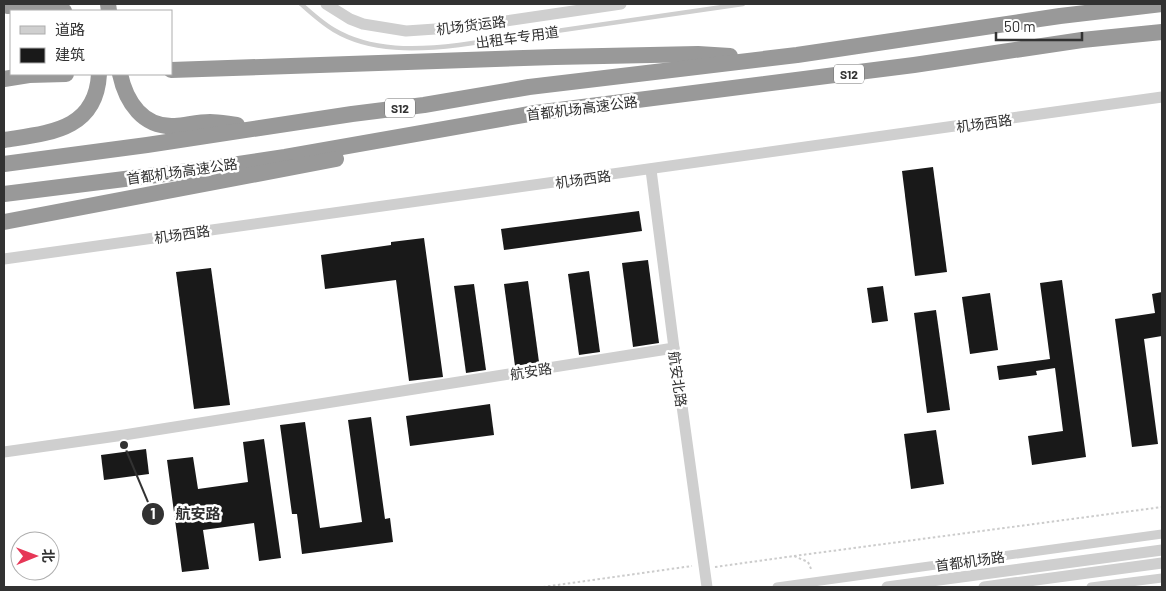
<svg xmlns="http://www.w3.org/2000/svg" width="1166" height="591" font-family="Barlow,'Noto Sans SC',sans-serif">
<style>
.building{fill:#191919}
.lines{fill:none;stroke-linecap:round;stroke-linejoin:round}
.path{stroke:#ccc;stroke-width:2;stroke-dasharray:2.5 2.5;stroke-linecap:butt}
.service{stroke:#cfcfcf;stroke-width:4.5}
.minor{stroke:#cfcfcf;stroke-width:9}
.tertiary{stroke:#cfcfcf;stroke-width:11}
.motorway{stroke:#999;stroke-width:16}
.labels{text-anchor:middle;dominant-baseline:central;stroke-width:5;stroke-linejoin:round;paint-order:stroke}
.shield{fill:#fff;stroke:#707070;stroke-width:1}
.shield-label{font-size:12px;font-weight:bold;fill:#323232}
.street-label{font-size:14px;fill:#323232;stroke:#fff}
.leader{fill:none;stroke:#323232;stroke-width:2}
.callout-dot{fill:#323232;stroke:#fff;stroke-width:2}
.mark-label{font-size:15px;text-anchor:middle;font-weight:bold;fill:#fff}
.callout-label{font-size:15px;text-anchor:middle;font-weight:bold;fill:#323232;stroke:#fff;stroke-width:5;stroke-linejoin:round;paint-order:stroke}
</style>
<rect width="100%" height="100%" fill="#fff"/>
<!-- building -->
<g class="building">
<path d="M933,167l14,105 -32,4 -13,-105z"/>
<path d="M639,211l3,20 -138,19 -3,-21z"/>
<path d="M424,238l19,139 -34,4 -13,-101 -71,9 -4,-34 70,-10v-3z"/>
<path d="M648,260l11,83 -26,4 -11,-84z"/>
<path d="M211,268l19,137 -36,4 -18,-137z"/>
<path d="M589,271l11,81 -21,3 -11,-81z"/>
<path d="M1062,280l24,177 -54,8 -4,-29 35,-5 -8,-63 -19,3 1,4 -38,5 -2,-14 53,-7 -10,-76z"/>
<path d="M528,281l11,81 -24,4 -11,-82z"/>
<path d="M474,284l12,86 -20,3 -12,-87z"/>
<path d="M883,286l5,35 -16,2 -5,-35z"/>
<path d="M1162,292v44l-18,3 14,105 -26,3 -17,-128 40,-6 -3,-19z"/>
<path d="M990,293l8,57 -28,4 -8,-57z"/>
<path d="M936,310l14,100 -23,3 -13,-100z"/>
<path d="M490,404l4,31 -84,11 -4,-30z"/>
<path d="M371,417l14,102 5,-1 3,24 -91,12 -5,-40h-5l-12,-89 25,-3 15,106 42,-6 -14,-102z"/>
<path d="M936,430l8,54 -33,5 -7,-55z"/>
<path d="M264,439l17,119 -22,3 -5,-38 -51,7 6,39 -27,3 -15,-112 26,-3 5,32 50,-7 -5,-40z"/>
<path d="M146,449l3,25 -45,6 -3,-25z"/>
</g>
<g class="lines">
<!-- path -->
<g class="path">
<path d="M794,556l368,-49"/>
<path d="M715,567l79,-11 14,6 4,9"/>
<path d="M543,587l149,-21"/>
</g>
<!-- service -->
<path class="service" d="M301,4c10,9 21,19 33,26 37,22 84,20 125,15l284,-41"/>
<!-- minor -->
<g class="minor">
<path d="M777,587l385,-53"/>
<path d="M1091,587l71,-9"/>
</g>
<!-- tertiary -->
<g class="tertiary">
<path d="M326,4l24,15 13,5 43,7 59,-4 156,-23"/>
<path d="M651,170l23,178 33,239"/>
<path d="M4,259l1158,-162"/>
<path d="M4,452l120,-17 550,-87"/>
<path d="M887,587l275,-37"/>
<path d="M984,587l178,-24"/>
</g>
<!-- motorway -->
<g class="motorway">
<path d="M108,4l1,7"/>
<path d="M7,6l31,-1 26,6"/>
<path d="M171,70l384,-13 143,-3 32,2"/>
<path d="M120,74c6,28 23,54 55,52 12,-1 23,-4 35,-4 9,0 18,2 27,3"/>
<path d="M4,79l25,-4 37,-1"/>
<path d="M4,140c44,-7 92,-9 95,-66"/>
<path d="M4,164l143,-19 205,-31 72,-9 105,-18 268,-32 263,-39 102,-12"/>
<path d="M4,194l201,-25 80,-12 250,-44 379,-48 168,-25 80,-8"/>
<path d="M4,222l332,-63"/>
</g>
</g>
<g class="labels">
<!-- shield labels -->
<g class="shield">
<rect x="834" y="64.5" width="30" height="19" rx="4"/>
<rect x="385" y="98.5" width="30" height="19" rx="4"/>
</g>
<g class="shield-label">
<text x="849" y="74">S12</text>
<text x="400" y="108">S12</text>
</g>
<!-- street labels -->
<g class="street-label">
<text transform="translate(471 25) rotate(-7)">机场货运路</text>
<text transform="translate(517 37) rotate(-8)">出租车专用道</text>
<text transform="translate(582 108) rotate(-7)">首都机场高速公路</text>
<text transform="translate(984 123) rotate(-8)">机场西路</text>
<text transform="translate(182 171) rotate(-8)">首都机场高速公路</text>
<text transform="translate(583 179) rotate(-8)">机场西路</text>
<text transform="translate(182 234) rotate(-8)">机场西路</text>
<text transform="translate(531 371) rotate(-9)">航安路</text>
<text transform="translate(678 379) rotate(82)">航安北路</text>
<text transform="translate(970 561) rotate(-8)">首都机场路</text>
</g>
</g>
<!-- callouts -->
<path class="leader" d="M124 445L153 514"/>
<g class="callout-dot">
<circle cx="124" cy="445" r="5"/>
<circle cx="153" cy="514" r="12"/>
</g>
<g class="mark-label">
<text x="153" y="519">1</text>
</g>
<g class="callout-label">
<text x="198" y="519">航安路</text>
</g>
<!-- border -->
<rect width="1166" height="591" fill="none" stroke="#323232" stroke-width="10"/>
<!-- legend -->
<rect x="10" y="10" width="162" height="65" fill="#ffffff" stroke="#adadad"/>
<rect x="20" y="26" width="25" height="8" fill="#cfcfcf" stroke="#adadad"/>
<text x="55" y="35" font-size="15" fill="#323232">道路</text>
<rect x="20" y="48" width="25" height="15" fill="#191919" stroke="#adadad"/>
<text x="55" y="60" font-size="15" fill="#323232">建筑</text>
<!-- north arrow -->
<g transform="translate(35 556) rotate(89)"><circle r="24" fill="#ffffff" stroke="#adadad"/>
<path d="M0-4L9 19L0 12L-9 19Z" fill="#e63757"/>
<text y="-8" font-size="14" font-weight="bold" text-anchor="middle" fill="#323232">北</text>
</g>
<!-- scale -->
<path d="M996 32v8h86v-8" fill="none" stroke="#323232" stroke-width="2.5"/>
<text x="1004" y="32" font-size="15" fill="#323232" stroke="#ffffff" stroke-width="4" paint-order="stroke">50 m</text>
</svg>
